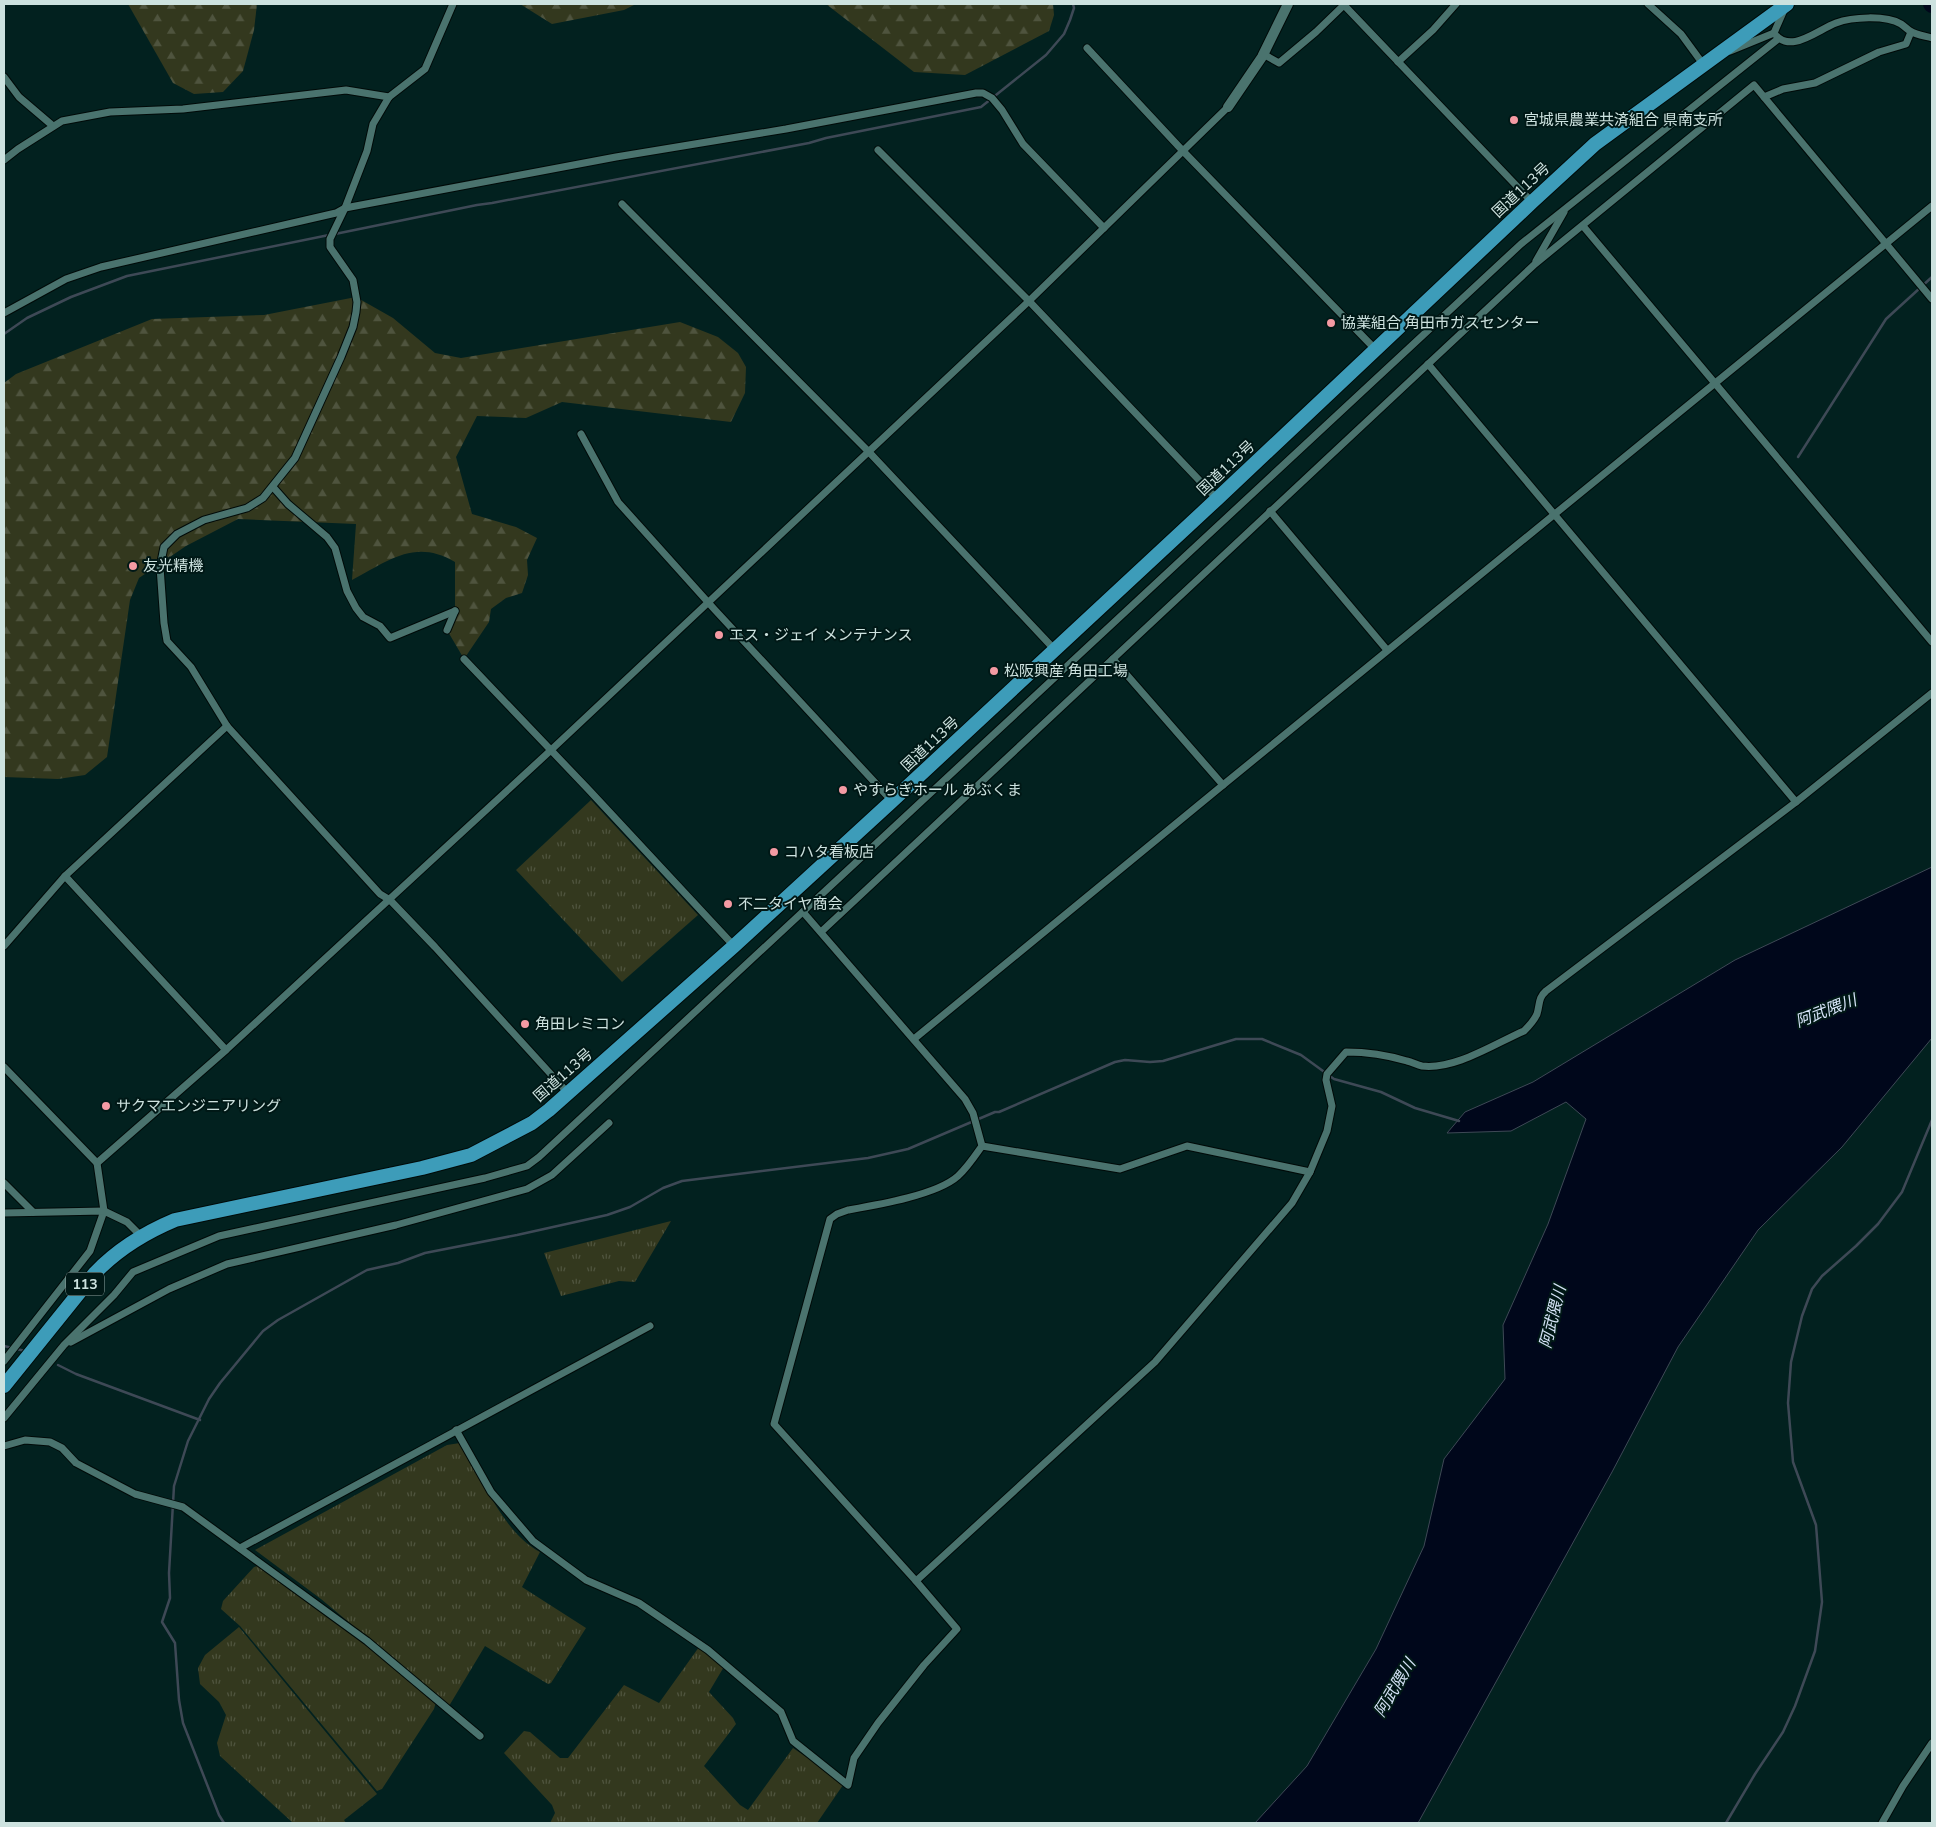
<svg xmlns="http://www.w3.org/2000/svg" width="1936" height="1827" font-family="'Nunito Sans','Noto Sans JP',sans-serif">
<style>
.grass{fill:url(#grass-tufts)}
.forest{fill:url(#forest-firs)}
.water{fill:#00071b;stroke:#3e4956}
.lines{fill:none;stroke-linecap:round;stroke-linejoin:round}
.stream{stroke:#3e4956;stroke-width:2.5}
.river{stroke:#00071b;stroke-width:16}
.street-casing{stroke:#000a08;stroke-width:9}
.secondary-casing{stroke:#000a08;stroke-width:12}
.highway-casing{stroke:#000a08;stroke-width:16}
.street{stroke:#4a736e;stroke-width:7}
.secondary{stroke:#4a736e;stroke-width:10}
.highway{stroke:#3d9cb9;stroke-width:14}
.poi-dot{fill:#f49aa3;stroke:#001816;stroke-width:2}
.labels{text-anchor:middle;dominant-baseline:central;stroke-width:4;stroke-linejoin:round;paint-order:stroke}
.shield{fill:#001816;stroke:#90a5a3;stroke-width:1}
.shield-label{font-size:14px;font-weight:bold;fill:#cde2df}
.poi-label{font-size:15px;fill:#cde2df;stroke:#001816;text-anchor:start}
.street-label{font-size:15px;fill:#cde2df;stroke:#001816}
.water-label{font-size:16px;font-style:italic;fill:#d6e4f8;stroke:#001816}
</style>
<defs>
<pattern id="grass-tufts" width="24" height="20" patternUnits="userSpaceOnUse" patternTransform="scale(1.25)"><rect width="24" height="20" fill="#33381e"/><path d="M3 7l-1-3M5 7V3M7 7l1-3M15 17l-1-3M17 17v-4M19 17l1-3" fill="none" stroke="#4f543e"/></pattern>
<pattern id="forest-firs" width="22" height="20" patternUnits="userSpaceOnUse" patternTransform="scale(1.25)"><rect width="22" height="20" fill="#33381e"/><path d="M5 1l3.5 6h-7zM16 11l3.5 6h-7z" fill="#4f543e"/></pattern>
</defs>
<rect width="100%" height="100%" fill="#02211f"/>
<!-- grass -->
<g class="grass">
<path d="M591,800l107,115 -76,67 -106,-112z"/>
<path d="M671,1221l-36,61 -16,-1 -58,15 -17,-43z"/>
<path d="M460,1443l5,5c19,35 39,85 75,104l-18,35 64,41 -35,55 -3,1 -63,-38 -36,60 -128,-107 -66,-49 192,-105z"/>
<path d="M261,1565l89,67 86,70 -2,7 -52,80 -5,2 -137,-165 -19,-17 2,-8 31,-34z"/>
<path d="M239,1627l138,167 -33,26 2,3h-53l-73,-67 -3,-13 9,-28 -7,-13 -19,-18 -2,-16 7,-13z"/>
<path d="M699,1647l26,18 -16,27 24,26 3,6 -32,42 36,39 8,5 45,-62 46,31 4,6 -26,38h-267l5,-10 -3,-8 -48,-52 20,-22 6,1 30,26h8l56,-73 35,18z"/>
</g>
<!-- forest -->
<g class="forest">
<path d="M128,4h129l-3,26 -11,41 -20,21 -29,2 -21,-11z"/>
<path d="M520,4h116l-12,6 -72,14z"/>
<path d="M826,4h227l1,11 -5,16 -84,44 -51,-3z"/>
<path d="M356,297l37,21 42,35 26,5 219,-36 38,15 20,16 8,14 -1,26 -14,29 -169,-20 -36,16 -49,-2 -21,41 16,57 44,13 21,11 -10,22 1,15 -6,18 -16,5 -15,11 -2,13 -25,37 -17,-29 8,-19v-49c-40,-24 -67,-1 -103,18l4,-56 -118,-5 -52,27 -47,32 -9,22 -23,157 -22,18 -27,4 -54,-2v-394l12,-9 136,-55 112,-4z"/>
</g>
<!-- water -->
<path class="water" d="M1932,867v171l-90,109 -84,83 -80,117 -66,125 -194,351h-163l52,-57 69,-117 48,-103 20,-87 61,-80 -2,-54 45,-101 38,-105 -20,-17 -55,29 -64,2 18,-21 68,-30 202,-122z"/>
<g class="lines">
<!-- stream -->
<g class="stream">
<path d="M335,234l142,-29 15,-2 317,-60 17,-5 155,-31 65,-52 18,-21 6,-14 4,-12 -1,-4"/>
<path d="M4,334l23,-16 44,-21 56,-21 202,-41"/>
<path d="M1798,457l88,-138 46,-42"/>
<path d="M4,1346l21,5"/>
<path d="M58,1365l18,9 124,46"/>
<path d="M224,1823l-5,-8 -36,-92 -4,-23 -4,-57 -13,-21 8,-24 -1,-25 5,-87 14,-45 21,-42 11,-16 43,-52 15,-11 89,-50 31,-7 27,-10 92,-18 90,-20 23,-8 33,-19 19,-7 186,-23 40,-9 87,-37h4l116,-50 10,-2 25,2 13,-1 73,-22h26l39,16 33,24 47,13 34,16 44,13"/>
<path d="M1726,1823l29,-49 28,-42 12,-26 20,-55 7,-49 -6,-77 -23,-63 -5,-59 3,-41 11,-46 10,-27 10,-13 34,-30 22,-22 24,-32 30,-72"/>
</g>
<!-- river -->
<path class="river" d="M1931,4l1,1"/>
<defs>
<g id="street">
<path d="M453,4l-28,65 -36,28 -16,27 -6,27 -22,57 -15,31v8l23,33 4,22 -1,10 -3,15 -12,30 -46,101 -32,40 -16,10 -43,12 -27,14 -13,13 -4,20 4,56 3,18 24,26 36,59 153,168 10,6 45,47 133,146"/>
<path d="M1343,4l189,198"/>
<path d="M1648,4l33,30 22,30"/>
<path d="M1784,10l-10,23c16,22 43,-3 62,-10 16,-6 50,-8 65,1 3,2 6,5 9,7 6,4 15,5 22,7"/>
<path d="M1087,48l95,102 194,200"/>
<path d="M1730,51l44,-18"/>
<path d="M1263,54l16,9 37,-31 29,-28"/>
<path d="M1398,62l35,-32 23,-26"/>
<path d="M4,77l15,20 34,29"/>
<path d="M1764,97l19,-8 32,-6 64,-31 27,-8 5,-12"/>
<path d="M878,150l151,151 188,198"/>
<path d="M4,160l14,-11 44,-28 48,-9 73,-3 163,-19 43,7"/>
<path d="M622,204l246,247 187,199"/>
<path d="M1583,226l349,416"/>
<path d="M1536,261l28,-49"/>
<path d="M4,313l62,-34 35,-12 235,-54 9,-5 271,-51 170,-28 190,-36h7l9,5 10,12 21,34 81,84"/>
<path d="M1428,364l368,438"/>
<path d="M581,434l37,68 97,108 177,191"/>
<path d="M273,487l15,17 39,33 8,11 12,43 9,17 7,9 17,9 10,12 65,-27"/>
<path d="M1270,511l117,139"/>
<path d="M447,630l8,-19"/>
<path d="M464,659l124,130 146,157"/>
<path d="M1113,659l110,126"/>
<path d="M65,876l161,174"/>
<path d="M821,932l714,-668 219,-179 178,214"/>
<path d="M4,946l61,-70 162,-150"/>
<path d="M914,1039l309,-254 709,-579"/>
<path d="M4,1067l93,96 7,48 -14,40 -86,110"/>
<path d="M982,1146l138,23 67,-23 123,26"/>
<path d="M97,1163l129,-113 324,-299 479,-450 199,-194"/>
<path d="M4,1183l29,29"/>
<path d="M4,1213l100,-2 23,11 13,13"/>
<path d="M71,1342l98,-53 58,-25 169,-39 131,-36 25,-14 57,-52"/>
<path d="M4,1418l60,-73 50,-50 19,-23 86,-36 266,-58 42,-12 12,-9 982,-913 257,-205"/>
<path d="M456,1430l35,62 42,49 53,39 53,23 69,47 73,62 12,29 55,44 6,-27 24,-35 46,-58 33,-36 -41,-48 -142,-157 56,-205 7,-5 11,-4c29,-5 89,-15 110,-34 9,-8 17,-20 24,-30l-9,-33 -8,-14 -162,-187"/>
<path d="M4,1446l21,-6 25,2 12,6 14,15 59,31 48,13 184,134 113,95"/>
<path d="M240,1548l410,-222"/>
<path d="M916,1581l239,-219 137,-159 18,-31 17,-41 5,-25 -6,-26 1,-6 19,-22c21,0 41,3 61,9 5,1 10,4 15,5 33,4 72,-22 102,-35 5,-5 10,-10 13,-17 3,-10 1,-16 9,-23l250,-189 136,-109"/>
<path d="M1882,1823l21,-37 29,-43"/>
</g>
<path id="secondary" d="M1228,107l34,-50 26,-53"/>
<path id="highway" d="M4,1386l91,-113c23,-24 49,-40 80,-53l247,-52 49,-13 61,-32 17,-13 185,-164 158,-145 325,-302 315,-297 63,-58 192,-140"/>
</defs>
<!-- street casing -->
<use href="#street" class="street-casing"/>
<!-- secondary casing -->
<use href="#secondary" class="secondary-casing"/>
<!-- highway casing -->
<use href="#highway" class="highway-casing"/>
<!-- street -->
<use href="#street" class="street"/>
<!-- secondary -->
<use href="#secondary" class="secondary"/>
<!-- highway -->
<use href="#highway" class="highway"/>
</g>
<!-- markers -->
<g class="poi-dot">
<circle cx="1514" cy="120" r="5"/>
<circle cx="1331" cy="323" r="5"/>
<circle cx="133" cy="566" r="5"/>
<circle cx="719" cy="635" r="5"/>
<circle cx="994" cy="671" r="5"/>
<circle cx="843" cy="790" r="5"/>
<circle cx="774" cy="852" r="5"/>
<circle cx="728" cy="904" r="5"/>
<circle cx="525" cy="1024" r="5"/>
<circle cx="106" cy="1106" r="5"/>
</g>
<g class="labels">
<!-- shield labels -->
<rect class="shield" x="66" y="1272.5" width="38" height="23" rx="4"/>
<g class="shield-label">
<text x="85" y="1284">113</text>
</g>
<!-- poi labels -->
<g class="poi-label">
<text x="1524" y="120">宮城県農業共済組合 県南支所</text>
<text x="1341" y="323">協業組合 角田市ガスセンター</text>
<text x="143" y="566">友光精機</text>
<text x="729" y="635">エス・ジェイ メンテナンス</text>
<text x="1004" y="671">松阪興産 角田工場</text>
<text x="853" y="790">やすらぎホール あぶくま</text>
<text x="784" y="852">コハタ看板店</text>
<text x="738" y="904">不二タイヤ商会</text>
<text x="535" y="1024">角田レミコン</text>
<text x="116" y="1106">サクマエンジニアリング</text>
</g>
<!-- street labels -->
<g class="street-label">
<text transform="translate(1521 190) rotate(-43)">国道113号</text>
<text transform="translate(1226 468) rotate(-43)">国道113号</text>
<text transform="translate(930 744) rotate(-43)">国道113号</text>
<text transform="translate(563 1075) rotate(-41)">国道113号</text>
</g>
<!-- water labels -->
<g class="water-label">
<text transform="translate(1826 1011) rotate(-21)">阿武隈川</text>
<text transform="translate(1553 1317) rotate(-76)">阿武隈川</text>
<text transform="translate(1395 1688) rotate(-59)">阿武隈川</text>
</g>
</g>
<!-- border -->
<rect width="1936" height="1827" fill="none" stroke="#cde2df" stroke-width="10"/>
</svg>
